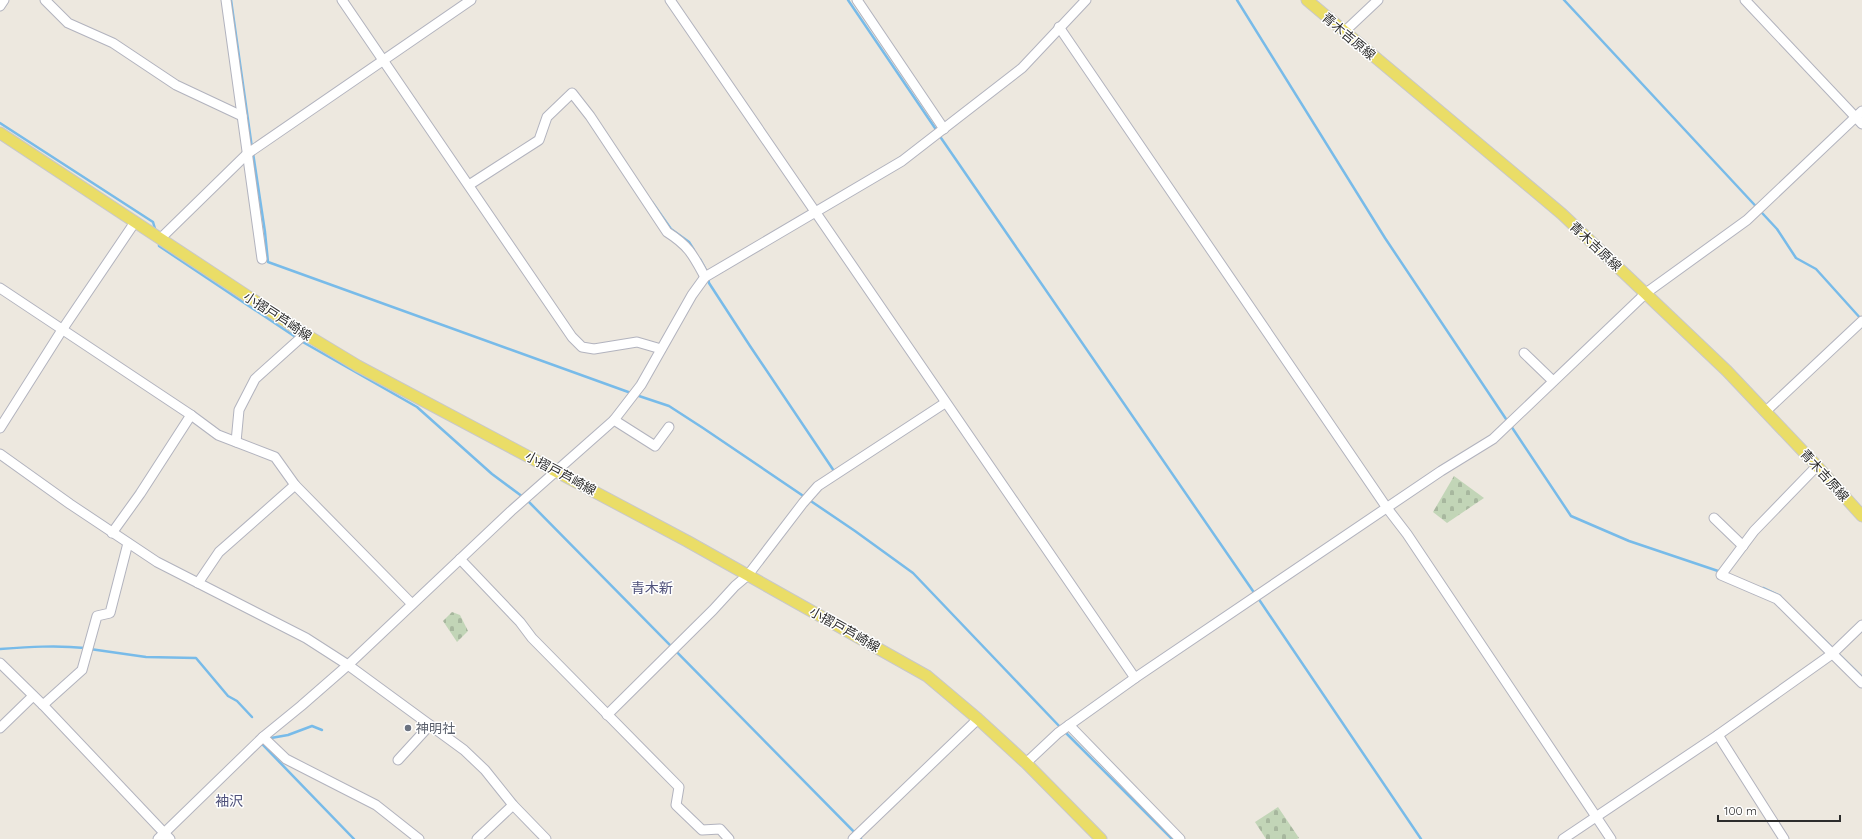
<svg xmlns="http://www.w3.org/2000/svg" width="1862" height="839" font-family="Quicksand,'Noto Sans JP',sans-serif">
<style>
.cemetery{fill:url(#cemetery-stones)}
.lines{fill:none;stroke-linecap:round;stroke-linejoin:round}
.stream{stroke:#78bbe9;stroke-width:2.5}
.minor-casing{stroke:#b2b3be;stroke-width:11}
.major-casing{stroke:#c8c8c8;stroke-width:13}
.minor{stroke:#fff;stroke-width:9}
.major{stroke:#eadd67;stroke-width:11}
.worship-dot{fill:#6b7280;stroke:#fff;stroke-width:1.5}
.labels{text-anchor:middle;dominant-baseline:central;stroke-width:3;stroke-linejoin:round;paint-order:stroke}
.street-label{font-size:13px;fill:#2c2c2c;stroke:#fff}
.worship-label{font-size:13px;fill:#5b616d;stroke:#fff;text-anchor:start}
.neighbourhood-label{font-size:14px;fill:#4e507a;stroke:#fff}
</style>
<defs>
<pattern id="cemetery-stones" width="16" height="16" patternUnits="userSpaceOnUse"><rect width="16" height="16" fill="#c2d5b7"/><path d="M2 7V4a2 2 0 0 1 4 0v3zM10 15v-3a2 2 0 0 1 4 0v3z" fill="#a7b79e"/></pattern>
</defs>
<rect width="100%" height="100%" fill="#ede8df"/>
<!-- cemetery -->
<g class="cemetery">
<path d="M1454,476l30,22 -37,25 -14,-11z"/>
<path d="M452,612l8,3 8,16 -11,11 -14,-21z"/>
<path d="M1278,807l21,31 -2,1h-31l-11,-17z"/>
</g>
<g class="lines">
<!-- stream -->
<g class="stream">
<path d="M231,0l21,148"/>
<path d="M848,0l89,131"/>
<path d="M1237,0l148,238 123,184"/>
<path d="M1564,0l213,229 19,29 20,11 46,51"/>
<path d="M0,123l153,99 3,10"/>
<path d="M939,135l316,459"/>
<path d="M253,153l12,79 3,30 363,131"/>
<path d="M652,202l19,27 18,13 5,8"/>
<path d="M159,242v4l138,92"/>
<path d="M700,259l7,13"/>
<path d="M708,277l1,6 41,63 84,125"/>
<path d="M301,341l116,66 75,67 31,23"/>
<path d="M636,395l33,11 34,22 152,103 58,42 148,155"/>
<path d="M1511,426l60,90 58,25 92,31"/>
<path d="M527,500l334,339"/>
<path d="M1763,588l17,8"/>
<path d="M1258,598l163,241"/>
<path d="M1815,631l47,46"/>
<path d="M0,649c28,-2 57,-4 85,-1"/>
<path d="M90,649l56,8 50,1 32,38 9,5 15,16"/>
<path d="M1065,732l107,107"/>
<path d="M271,738l17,-3 24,-9 10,4"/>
<path d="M262,744l92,95"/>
</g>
<defs>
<g id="minor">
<path d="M45,0l23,23 45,20 63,42 66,31"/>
<path d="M226,0l36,259"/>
<path d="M342,0l230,337 10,10 12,2 43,-7 24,7"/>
<path d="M670,0l465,678"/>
<path d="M857,0l87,129"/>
<path d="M1745,0l117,124"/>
<path d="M0,6l4,-6"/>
<path d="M1059,27l328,481 20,26 204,305"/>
<path d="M1344,32l34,-32"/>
<path d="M469,185l70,-45 8,-23 25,-24 18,23 77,116c22,14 26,23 38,45"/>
<path d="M161,238l86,-84 224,-154"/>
<path d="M0,288l191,127"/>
<path d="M1524,353l29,28"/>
<path d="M1765,412l97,-91"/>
<path d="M614,420l41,26 14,-19"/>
<path d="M0,428l62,-98 73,-108"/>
<path d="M236,442l3,-32 16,-31 50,-45"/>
<path d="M0,454l70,50 87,58 149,76 42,27 116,85 21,20 28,35 33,34"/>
<path d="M1817,466l-63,65 -33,44 56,24 85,84"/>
<path d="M295,485l117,119"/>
<path d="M1714,518l29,28"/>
<path d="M112,533l28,-39 51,-79 27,20 57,22 20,28 -76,67 -21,31"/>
<path d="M460,559l60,63 12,16 147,149 -3,18 26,25 18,-1 9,10"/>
<path d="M0,663l43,42 127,134"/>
<path d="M43,705l39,-35 15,-54 13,-3 18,-70"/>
<path d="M607,715l106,-105 22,-24 13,-11 55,-72 15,-17 127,-83"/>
<path d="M1069,725l111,114"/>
<path d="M0,728l33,-32"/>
<path d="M1718,735l66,104"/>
<path d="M263,737l23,22 90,46 43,34"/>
<path d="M398,760l32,-35"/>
<path d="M1026,763l32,-30 77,-55 306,-207 52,-32 153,-146 101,-73 115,-109"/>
<path d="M158,839l105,-102 38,-31 47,-41 163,-154 103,-91 27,-35 51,-90 13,-18 197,-116 120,-93 64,-68"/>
<path d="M477,839l36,-34"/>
<path d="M853,839l125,-120"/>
<path d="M1563,839l155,-104 114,-81 30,-29"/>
</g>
<g id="major">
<path d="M1307,0l255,214 165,157 90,95 45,50"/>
<path d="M0,133l305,201 53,32 329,175 240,135 51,43 48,44 75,76"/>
</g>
</defs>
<!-- minor casing -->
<use href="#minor" class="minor-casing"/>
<!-- major casing -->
<use href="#major" class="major-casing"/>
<!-- minor -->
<use href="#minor" class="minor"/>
<!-- major -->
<use href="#major" class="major"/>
</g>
<!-- markers -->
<circle class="worship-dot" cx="408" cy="728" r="4"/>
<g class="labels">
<!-- street labels -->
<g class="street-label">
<text transform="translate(1349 36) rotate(40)">青木吉原線</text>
<text transform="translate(1596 246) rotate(43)">青木吉原線</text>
<text transform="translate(278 316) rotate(33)">小摺戸芦崎線</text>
<text transform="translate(561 473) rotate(28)">小摺戸芦崎線</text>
<text transform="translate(1825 475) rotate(48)">青木吉原線</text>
<text transform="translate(845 629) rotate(29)">小摺戸芦崎線</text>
</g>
<!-- worship labels -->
<g class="worship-label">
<text x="416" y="728">神明社</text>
</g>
<!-- neighbourhood labels -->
<g class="neighbourhood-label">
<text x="652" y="588">青木新</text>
<text x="229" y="801">袖沢</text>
</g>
</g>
<!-- scale -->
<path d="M1718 815v6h122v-6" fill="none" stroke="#2c2c2c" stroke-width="2"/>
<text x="1724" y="815" font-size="12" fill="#2c2c2c" stroke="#ffffff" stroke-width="3" paint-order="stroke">100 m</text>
</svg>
